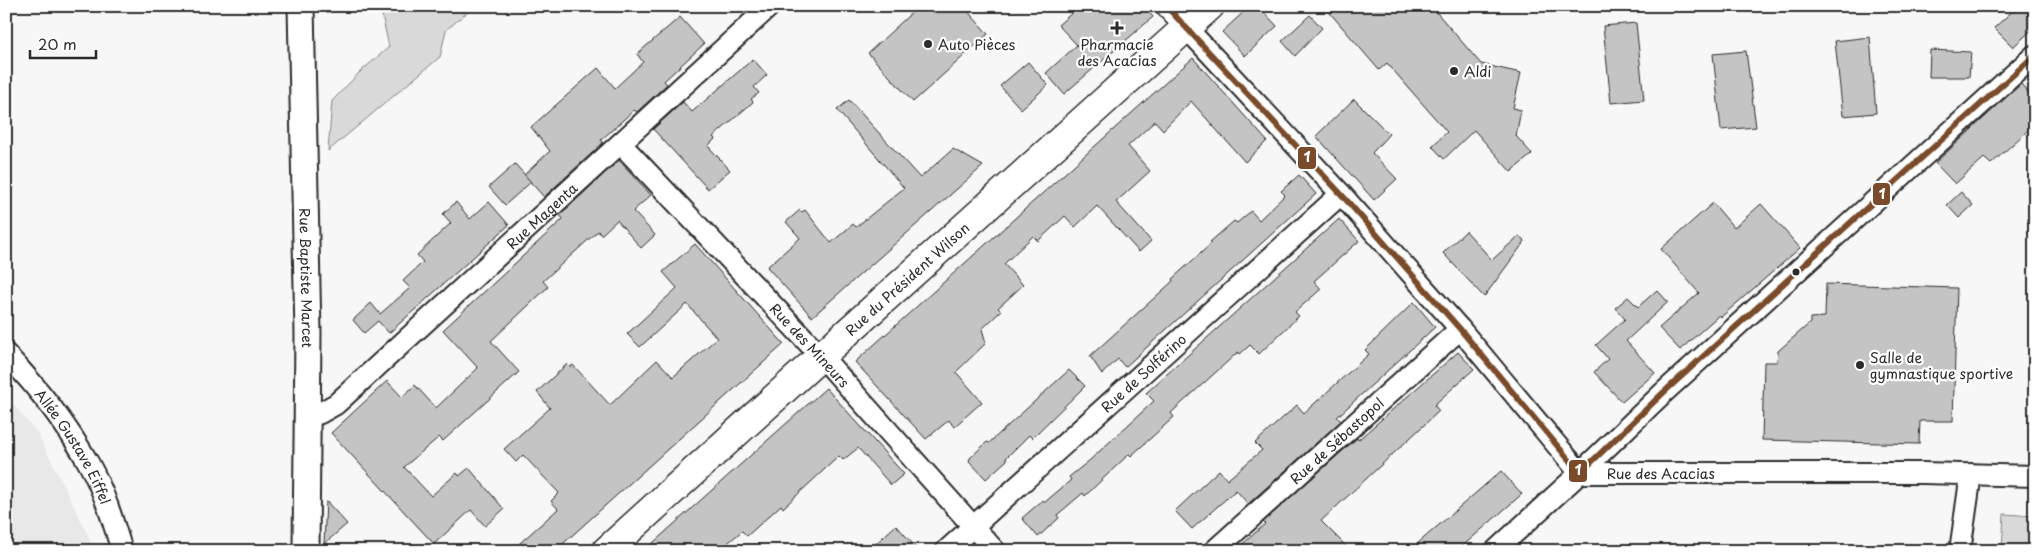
<svg xmlns="http://www.w3.org/2000/svg" width="2041" height="557" font-family="'Playpen Sans',sans-serif">
<style>
.built{fill:#e8e8e8}
.green{fill:#d9d9d9;stroke:#828282}
.building{fill:#c4c4c4;stroke:#2b2b2b}
.lines{fill:none;stroke-linecap:round;stroke-linejoin:round}
.minor-casing{stroke:#2b2b2b;stroke-width:24}
.tertiary-casing{stroke:#2b2b2b;stroke-width:29}
.secondary-casing{stroke:#2b2b2b;stroke-width:31}
.minor{stroke:#fff;stroke-width:20}
.tertiary{stroke:#fff;stroke-width:25}
.secondary{stroke:#fff;stroke-width:28}
.bus-1-casing{stroke:#fff;stroke-width:10}
.bus-1{stroke:#7a4b2a;stroke-width:6}
.poi-dot{fill:#2b2b2b;stroke:#fff;stroke-width:2}
.labels{text-anchor:middle;dominant-baseline:central;stroke-width:4.5;stroke-linejoin:round;paint-order:stroke}
.poi-label{font-size:14px;fill:#2b2b2b;stroke:#fff;text-anchor:start}
.street-label{font-size:14px;fill:#2b2b2b;stroke:#fff}
.line-badge{stroke:#fff;stroke-width:2}
.badge-label{font-size:14px;text-anchor:middle;font-weight:bold;fill:#fff}
</style>
<rect width="100%" height="100%" fill="#f7f7f7"/>
<filter id="ink" filterUnits="userSpaceOnUse"><feTurbulence type="fractalNoise" baseFrequency=".02" numOctaves="2"/><feDisplacementMap in="SourceGraphic" scale="10" xChannelSelector="R" yChannelSelector="G"/><feConvolveMatrix kernelMatrix="1 2 1 2 8 2 1 2 1" color-interpolation-filters="sRGB"/></filter>
<g filter="url(#ink)">
<!-- built -->
<path class="built" d="M6,396l32,38 50,101 4,16h-86z"/>
<!-- green -->
<g class="green">
<path d="M380,6h95l-29,24 -6,27 -112,94 4,-50 28,-29 29,-25z"/>
<path d="M2004,514l31,2v35h-33z"/>
</g>
<!-- building -->
<g class="building">
<path d="M919,6h44l25,28 -75,68 -45,-49z"/>
<path d="M1080,6h64l9,11 -89,77 -18,-21 31,-28 -19,-20z"/>
<path d="M1250,6h8l19,20 -32,30 -23,-24z"/>
<path d="M1324,6h107l50,58 40,9 -8,35 8,2 -5,26 16,18 -21,18 -37,-42 -30,29 -12,-13 15,-14 -60,-69 -8,7z"/>
<path d="M2018,6h17v21l-22,20 -19,-19z"/>
<path d="M1310,15l12,13 -27,28 -13,-15z"/>
<path d="M680,17l24,27 -40,37 3,3 -30,28 -3,-2 -33,30 2,3 -59,54 -20,-22 26,-24 -19,-24 67,-59 17,20 28,-26 -6,-8z"/>
<path d="M1636,23l8,77 -33,3 -8,-77z"/>
<path d="M1870,37l6,76 -33,3 -8,-75z"/>
<path d="M1930,50l41,2 -2,25h-40z"/>
<path d="M1746,51l10,76 -35,3 -8,-76z"/>
<path d="M1193,58l74,83 -22,21 -54,-61 -28,29 -8,-9 -27,25 22,25 -34,31 35,39 -12,11 -42,-46 -22,21 -10,-11 -27,25 -5,-5 -29,28 19,21 -25,23 3,3 -19,18 4,14 -30,29 26,30 -28,25 -5,-7 -23,19 -71,-77z"/>
<path d="M753,59l14,16 -13,12 5,6 -8,6 2,3 -40,35 2,2 -7,7 22,24 -22,19 -55,-60 30,-27 9,10z"/>
<path d="M1028,62l20,23 -27,24 -21,-23z"/>
<path d="M2021,84l14,16v24l-44,40 -7,-6 -29,26 -20,-21z"/>
<path d="M1354,99l35,35 -17,19 25,26 -23,21 -58,-64z"/>
<path d="M849,100l71,78 33,-29 30,17 -171,151 -45,-50 33,-29 -14,-16 14,-12 2,2 3,-2 26,33 22,-19 3,3 48,-39 -67,-78z"/>
<path d="M619,160l32,35 -18,16 22,24 -14,13 -24,-28 -16,15 -3,-4 -55,50 5,6 -57,54 28,31 -76,69 -4,-4 -35,30 27,29 26,-23 2,3 10,-8 35,41 -19,17 -14,-16 -37,34 -103,-111 56,-52 15,16 13,-12 21,23 42,-40 -35,-38 120,-111 -3,-4z"/>
<path d="M515,164l16,18 -26,23 -16,-18z"/>
<path d="M1299,175l17,19 -191,173 -7,-8 -16,15 -12,-18 83,-75 -1,-2 40,-36 -2,-1 24,-21 3,2 14,-12 8,9 26,-25 -4,-4z"/>
<path d="M1961,192l12,13 -14,13 -12,-13z"/>
<path d="M456,202l14,17 19,-17 20,23 -120,108 -11,-12 -14,12 -11,-13 18,-17 9,11 30,-26 -7,-7 20,-19 -6,-7 34,-32 -8,-9z"/>
<path d="M1713,203l21,25 27,-24 39,44 -79,69 -2,-2 -39,35 -21,-22 40,-35 -38,-44z"/>
<path d="M1339,219l20,22 -45,40 7,8 -26,23 4,4 -40,38 -9,-9 -10,9 -2,-2 -67,61 3,4 -43,39 -2,-2 -44,42 -2,-3 -26,22 2,3 -21,19 -16,-19 21,-18 2,2 26,-22 -2,-3 21,-17 64,-59 -8,-8z"/>
<path d="M1466,231l26,29 27,-24 6,5 -41,56 -41,-44z"/>
<path d="M695,244l89,100 -229,207h-44l47,-42 -7,-8 8,-8 -36,-38 -7,7 -12,-13 46,-41 -13,-16 30,-28 3,3 3,-2 37,40 47,-45 16,17 44,-39 -30,-34 -47,43 -13,-13 50,-46 -14,-16z"/>
<path d="M1826,284l131,4 -4,133h-33l-1,23 -157,-4 2,-78h13l1,-11 32,-28v-5l15,-1z"/>
<path d="M1657,290l11,12 -42,39 29,32 -33,29 -28,-30 14,-13 -12,-14 29,-26 -10,-11 13,-11 10,10z"/>
<path d="M1414,302l21,25 -98,90 4,4 -93,83 -12,-14 -44,39 -17,-18 44,-41 8,10 13,-11 22,-19 -7,-7 42,-38 7,8 65,-59 -4,-4z"/>
<path d="M1458,352l16,17 -40,36 5,6 -118,110 30,30h-116l30,-27 -2,-2 94,-84 1,2z"/>
<path d="M1069,370l16,16 -53,52 -3,-3 -23,23 1,2 -21,19 -17,-18 1,-3 17,-16 2,1z"/>
<path d="M826,388l78,86 -13,11 -33,-37 -15,12 -4,-4 -56,52 -2,-3 -34,31 -5,-5 -24,20h-74z"/>
<path d="M1501,471l21,23 -65,57h-48z"/>
<path d="M326,501l21,23 -23,20z"/>
<path d="M896,525l23,26h-51z"/>
</g>
<g class="lines">
<defs>
<g id="minor">
<path id="s1" d="M1166,6l175,188 119,135 120,144h343l112,3"/>
<path id="s2" d="M621,144l210,223 164,184"/>
<path id="s3" d="M6,354c32,34 60,69 83,110 15,27 24,57 33,87"/>
<path id="s4" d="M308,417l12,-4 16,-9 434,-398"/>
<path id="s5" d="M946,551l395,-357"/>
<path id="s6" d="M1214,551l246,-222"/>
<path d="M1495,551l85,-78 83,-80 372,-338"/>
<path d="M1960,551l11,-77"/>
</g>
<g id="tertiary">
<path id="s7" d="M301,6l7,328 -2,217"/>
</g>
<g id="secondary">
<path id="s8" d="M606,551l236,-214 368,-331"/>
</g>
</defs>
<!-- minor casing -->
<use href="#minor" class="minor-casing"/>
<!-- tertiary casing -->
<use href="#tertiary" class="tertiary-casing"/>
<!-- secondary casing -->
<use href="#secondary" class="secondary-casing"/>
<!-- minor -->
<use href="#minor" class="minor"/>
<!-- tertiary -->
<use href="#tertiary" class="tertiary"/>
<!-- secondary -->
<use href="#secondary" class="secondary"/>
<defs>
<path id="bus-1" d="M1166,6l175,188 119,135 120,144 83,-80 372,-338"/>
</defs>
<!-- bus-1 casing -->
<use href="#bus-1" class="bus-1-casing"/>
<!-- bus-1 -->
<use href="#bus-1" class="bus-1"/>
</g>
</g>
<!-- markers -->
<g class="poi-dot">
<path d="M1114.5 20.5h5v5h5v5h-5v5h-5v-5h-5v-5h5z"/>
<circle cx="928" cy="44" r="5"/>
<circle cx="1454" cy="71" r="5"/>
<circle cx="1796" cy="272" r="4.5"/>
<circle cx="1860" cy="365" r="5"/>
</g>
<g class="labels">
<!-- poi labels -->
<g class="poi-label">
<text x="938" y="44">Auto Pièces</text>
<text x="1117" y="44" text-anchor="middle">Pharmacie<tspan x="1117" dy="16">des Acacias</tspan></text>
<text x="1464" y="71">Aldi</text>
<text x="1870" y="357">Salle de<tspan x="1870" dy="16">gymnastique sportive</tspan></text>
</g>
<!-- street labels -->
<g class="street-label">
<text stroke="none"><textPath href="#s4" startOffset="310">Rue Magenta</textPath></text>
<text stroke="none"><textPath href="#s7" startOffset="272">Rue Baptiste Marcet</textPath></text>
<text stroke="none"><textPath href="#s8" startOffset="406">Rue du Président Wilson</textPath></text>
<text stroke="none"><textPath href="#s2" startOffset="276">Rue des Mineurs</textPath></text>
<text stroke="none"><textPath href="#s5" startOffset="266">Rue de Solférino</textPath></text>
<text stroke="none"><textPath href="#s6" startOffset="165">Rue de Sébastopol</textPath></text>
<text stroke="none"><textPath href="#s3" startOffset="115">Allée Gustave Eiffel</textPath></text>
<text stroke="none"><textPath href="#s1" startOffset="705">Rue des Acacias</textPath></text>
</g>
</g>
<g class="line-badge">
<rect x="1297" y="146" width="20" height="24" rx="5" fill="#7a4b2a"/>
<rect x="1872" y="182" width="19" height="24" rx="5" fill="#7a4b2a"/>
<rect x="1568" y="459" width="20" height="24" rx="5" fill="#7a4b2a"/>
</g>
<g class="badge-label">
<text x="1307" y="162">1</text>
<text x="1882" y="199">1</text>
<text x="1578" y="475">1</text>
</g>
<!-- margin -->
<rect width="2041" height="557" fill="none" stroke="#fff" stroke-width="25"/>
<rect x="12" y="12" width="2016" height="532" fill="none" stroke="#2b2b2b" stroke-width="2" filter="url(#ink)"/>
<!-- scale -->
<path d="M30 50v8h66v-8" fill="none" stroke="#2b2b2b" stroke-width="2.5"/>
<text x="38" y="50" font-size="15" fill="#2b2b2b" stroke="#ffffff" stroke-width="4" paint-order="stroke">20 m</text>
</svg>
